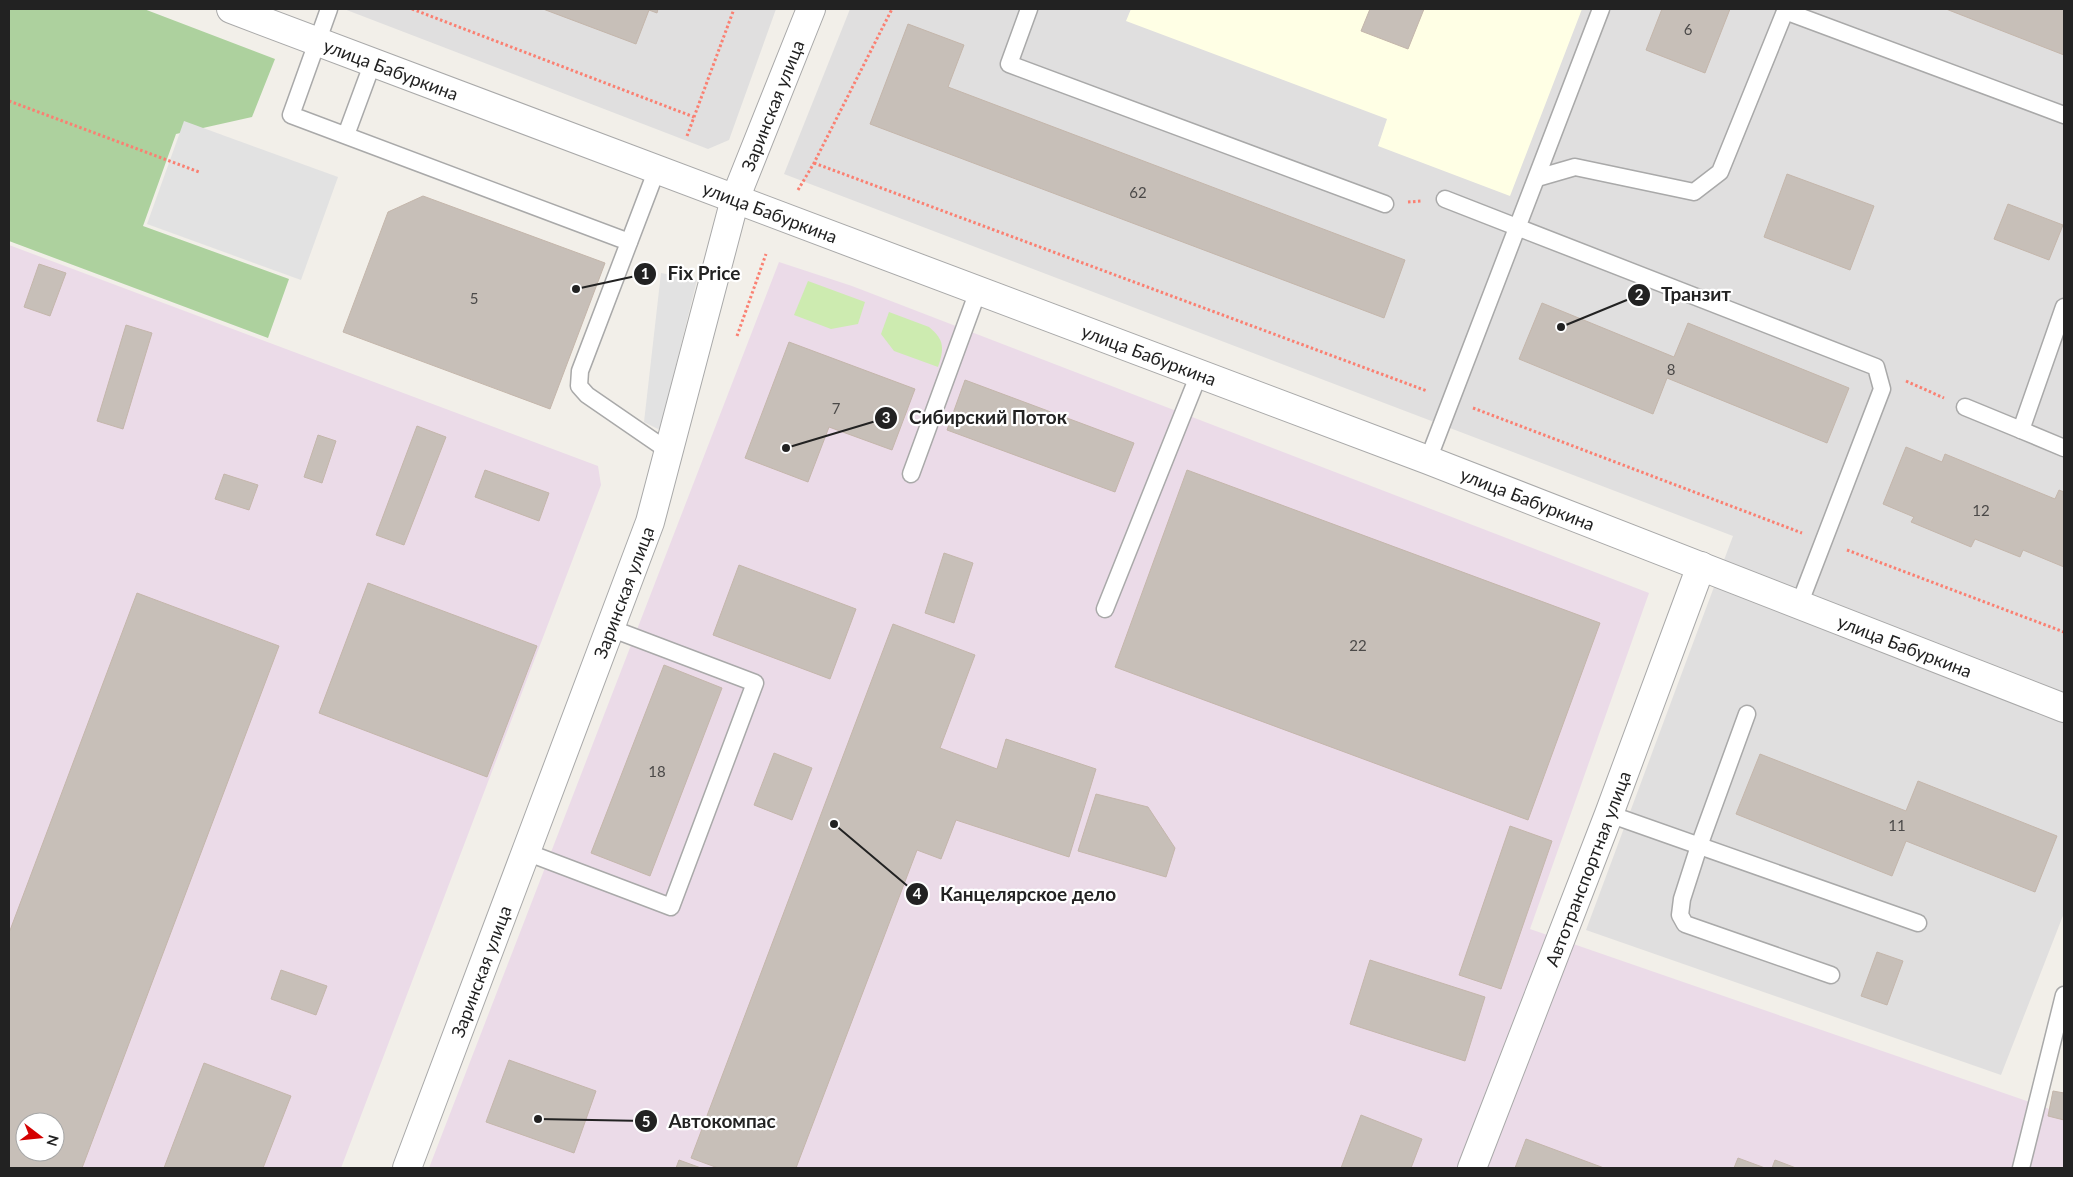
<svg xmlns="http://www.w3.org/2000/svg" width="2073" height="1177" font-family="Lato,sans-serif">
<style>
.residential{fill:#e0dfdf}
.industrial{fill:#ebdbe8;fill-rule:evenodd}
.education{fill:#ffffe5}
.grass{fill:#cdebb0}
.forest{fill:#add19e}
.parking{fill:#e2e2e2}
.building{fill:#c7bfb8;stroke:#c4b6ab;fill-rule:evenodd}
.lines{fill:none;stroke-linecap:round;stroke-linejoin:round}
.service-casing{stroke:#a9a9a9;stroke-width:19}
.minor-casing{stroke:#a9a9a9;stroke-width:30}
.path{stroke:#fa8072;stroke-width:3;stroke-dasharray:2.5 2.5;stroke-linecap:butt}
.service{stroke:#fff;stroke-width:16}
.minor{stroke:#fff;stroke-width:28}
.labels{text-anchor:middle;dominant-baseline:central;stroke-width:4.5;stroke-linejoin:round;paint-order:stroke}
.number-label{font-size:15px;fill:#4b4948}
.street-label{font-size:18px;fill:#222;stroke:#fff}
.leader{fill:none;stroke:#222;stroke-width:2}
.callout-dot{fill:#222;stroke:#fff;stroke-width:2}
.mark-label{font-size:15px;text-anchor:middle;font-weight:bold;fill:#fff}
.callout-label{font-size:19px;text-anchor:middle;font-weight:bold;fill:#222;stroke:#fff;stroke-width:4.5;stroke-linejoin:round;paint-order:stroke}
</style>
<rect width="100%" height="100%" fill="#f2efe9"/>
<!-- residential -->
<g class="residential">
<path d="M344,9h432l-47,131 -21,9z"/>
<path d="M850,9h1214v904l-63,162 -415,-145 147,-394 -949,-362z"/>
</g>
<!-- industrial -->
<g class="industrial">
<path d="M9,245l589,221 3,19 -260,683h-332zM25,1122h30v30h-30z"/>
<path d="M779,262l73,24 797,307 -119,336 534,185v54h-1635z"/>
</g>
<!-- education -->
<path class="education" d="M1131,9h451l-72,187 -132,-50 9,-27 -261,-98z"/>
<!-- grass -->
<g class="grass">
<path d="M808,281l57,21 -7,22 -27,5 -37,-14z"/>
<path d="M889,312l40,15c16,13 15,22 9,40l-44,-16 -13,-17z"/>
</g>
<!-- forest -->
<path class="forest" d="M9,9h135l131,50 -23,58 -76,17 -33,92 146,53 -21,59 -259,-97z"/>
<!-- parking -->
<g class="parking">
<path d="M184,121l154,56 -37,103 -154,-56z"/>
<path d="M661,273l36,7 -37,150 -16,-8z"/>
</g>
<!-- building -->
<g class="building">
<path d="M543,9h115l-1,4 -8,-3 -13,34z"/>
<path d="M1370,9h54l-16,40 -47,-18z"/>
<path d="M1662,9h68l-25,64 -59,-23z"/>
<path d="M1946,9h118v46z"/>
<path d="M908,24l56,21 -16,42 457,173 -21,58 -514,-194z"/>
<path d="M1787,174l87,32 -24,64 -86,-33z"/>
<path d="M423,196l182,67 -55,146 -207,-77 45,-120z"/>
<path d="M2008,204l55,21 -14,35 -55,-21z"/>
<path d="M39,264l27,9 -16,43 -26,-9z"/>
<path d="M1542,303l132,54 14,-34 161,65 -22,55 -160,-65 -14,36 -134,-55z"/>
<path d="M126,325l26,8 -29,96 -26,-8z"/>
<path d="M789,342l126,47 -23,61 -63,-23 -21,55 -63,-24z"/>
<path d="M965,380l169,63 -19,49 -168,-62z"/>
<path d="M417,426l29,11 -42,108 -28,-10z"/>
<path d="M318,435l18,6 -14,42 -18,-6z"/>
<path d="M1906,447l36,15 3,-8 110,45 4,-9 5,2v75l-41,-17 -3,7 -45,-18 -4,8 -60,-25 3,-5 -31,-13z"/>
<path d="M485,470l64,23 -10,28 -64,-24z"/>
<path d="M1187,470l413,153 -72,197 -413,-153z"/>
<path d="M224,474l34,11 -9,25 -34,-11z"/>
<path d="M944,553l29,10 -19,60 -29,-10z"/>
<path d="M739,565l117,44 -26,70 -117,-44z"/>
<path d="M368,583l169,63 -50,131 -168,-64z"/>
<path d="M137,593l142,53 -197,522h-73v-235zM25,1122h30v30h-30z"/>
<path d="M893,624l82,31 -35,93 57,21 9,-30 90,30 -27,88 -113,-37 -15,39 -24,-9 -121,318h-78l-27,-10z"/>
<path d="M664,665l58,23 -72,188 -59,-23z"/>
<path d="M774,753l38,15 -20,52 -38,-15z"/>
<path d="M1760,754l146,57 12,-30 139,55 -22,56 -129,-51 -14,35 -156,-62z"/>
<path d="M1096,794l52,13 27,41 -9,29 -88,-26z"/>
<path d="M1510,826l42,15 -51,148 -42,-14z"/>
<path d="M1877,952l26,9 -16,44 -26,-9z"/>
<path d="M1370,960l115,37 -20,64 -115,-37z"/>
<path d="M281,970l46,16 -11,29 -45,-16z"/>
<path d="M509,1060l87,31 -22,62 -88,-31z"/>
<path d="M204,1063l87,33 -28,72h-99z"/>
<path d="M2053,1091l11,2v27l-16,-4z"/>
<path d="M1361,1115l61,24 -11,29h-70z"/>
<path d="M1526,1139l78,29h-89z"/>
<path d="M1738,1158l27,10h-31z"/>
<path d="M679,1160l22,8h-25z"/>
<path d="M1775,1160l21,8h-24z"/>
</g>
<g class="lines">
<defs>
<g id="service">
<path d="M329,9l-38,106 338,127"/>
<path d="M1029,9l-20,55 376,140"/>
<path d="M1785,11l279,104"/>
<path d="M346,135l27,-73"/>
<path d="M657,169l-77,202 -1,15 8,9 80,55"/>
<path d="M1537,178l38,-11 119,25 26,-20 66,-163"/>
<path d="M1445,199l431,168 6,22 -83,216"/>
<path d="M2064,307l-43,123 43,18"/>
<path d="M1965,407l56,23"/>
<path d="M1428,460l173,-451"/>
<path d="M911,474l67,-183"/>
<path d="M1105,609l94,-235"/>
<path d="M1747,714l-48,132 -17,53 -2,16 5,9 146,51"/>
<path d="M1609,814l309,109"/>
<path d="M526,852l145,55 84,-224 -145,-55"/>
<path d="M2021,1168l43,-173"/>
</g>
<g id="minor">
<path id="s1" d="M231,9l1197,451 636,248"/>
<path id="s2" d="M407,1168l243,-646 85,-323 76,-190"/>
<path id="s3" d="M1472,1168l137,-354 92,-248"/>
</g>
</defs>
<!-- service casing -->
<use href="#service" class="service-casing"/>
<!-- minor casing -->
<use href="#minor" class="minor-casing"/>
<!-- path -->
<g class="path">
<path d="M412,9l282,108"/>
<path d="M9,101l190,71"/>
<path d="M687,136l47,-127"/>
<path d="M814,163l613,228"/>
<path d="M798,190l16,-27 78,-154"/>
<path d="M1408,202l14,-1"/>
<path d="M737,336l29,-82"/>
<path d="M1906,381l38,17"/>
<path d="M1473,408l329,125"/>
<path d="M1847,550l217,82"/>
</g>
<!-- service -->
<use href="#service" class="service"/>
<!-- minor -->
<use href="#minor" class="minor"/>
</g>
<g class="labels">
<!-- number labels -->
<g class="number-label">
<text x="1688" y="29">6</text>
<text x="1138" y="192">62</text>
<text x="474" y="298">5</text>
<text x="1671" y="369">8</text>
<text x="836" y="408">7</text>
<text x="1981" y="510">12</text>
<text x="1358" y="645">22</text>
<text x="657" y="771">18</text>
<text x="1897" y="825">11</text>
</g>
<!-- street labels -->
<g class="street-label">
<text stroke="none"><textPath href="#s1" startOffset="171">улица Бабуркина</textPath></text>
<text stroke="none"><textPath href="#s2" startOffset="1125">Заринская улица</textPath></text>
<text stroke="none"><textPath href="#s1" startOffset="576">улица Бабуркина</textPath></text>
<text stroke="none"><textPath href="#s1" startOffset="981">улица Бабуркина</textPath></text>
<text stroke="none"><textPath href="#s1" startOffset="1386">улица Бабуркина</textPath></text>
<text stroke="none"><textPath href="#s2" startOffset="615">Заринская улица</textPath></text>
<text stroke="none"><textPath href="#s1" startOffset="1791">улица Бабуркина</textPath></text>
<text stroke="none"><textPath href="#s3" startOffset="321">Автотранспортная улица</textPath></text>
<text stroke="none"><textPath href="#s2" startOffset="210">Заринская улица</textPath></text>
</g>
</g>
<!-- callouts -->
<path class="leader" d="M576 289L645 274M1561 327L1639 295M786 448L886 418M834 824L917 894M538 1119L646 1121"/>
<g class="callout-dot">
<circle cx="576" cy="289" r="5"/>
<circle cx="1561" cy="327" r="5"/>
<circle cx="786" cy="448" r="5"/>
<circle cx="834" cy="824" r="5"/>
<circle cx="538" cy="1119" r="5"/>
<circle cx="645" cy="274" r="12"/>
<circle cx="1639" cy="295" r="12"/>
<circle cx="886" cy="418" r="12"/>
<circle cx="917" cy="894" r="12"/>
<circle cx="646" cy="1121" r="12"/>
</g>
<g class="mark-label">
<text x="645" y="279">1</text>
<text x="1639" y="300">2</text>
<text x="886" y="423">3</text>
<text x="917" y="899">4</text>
<text x="646" y="1127">5</text>
</g>
<g class="callout-label">
<text x="704" y="280">Fix Price</text>
<text x="1696" y="301">Транзит</text>
<text x="988" y="424">Сибирский Поток</text>
<text x="1028" y="901">Канцелярское дело</text>
<text x="722" y="1128">Автокомпас</text>
</g>
<!-- border -->
<rect width="2073" height="1177" fill="none" stroke="#222222" stroke-width="20"/>
<!-- north arrow -->
<g transform="translate(40 1137) rotate(106)"><circle r="24" fill="#ffffff" stroke="#a7a7a7"/>
<path d="M0-4L9 19L0 12L-9 19Z" fill="#d40000"/>
<text y="-8" font-size="14" font-weight="bold" text-anchor="middle" fill="#222222">N</text>
</g>
</svg>
